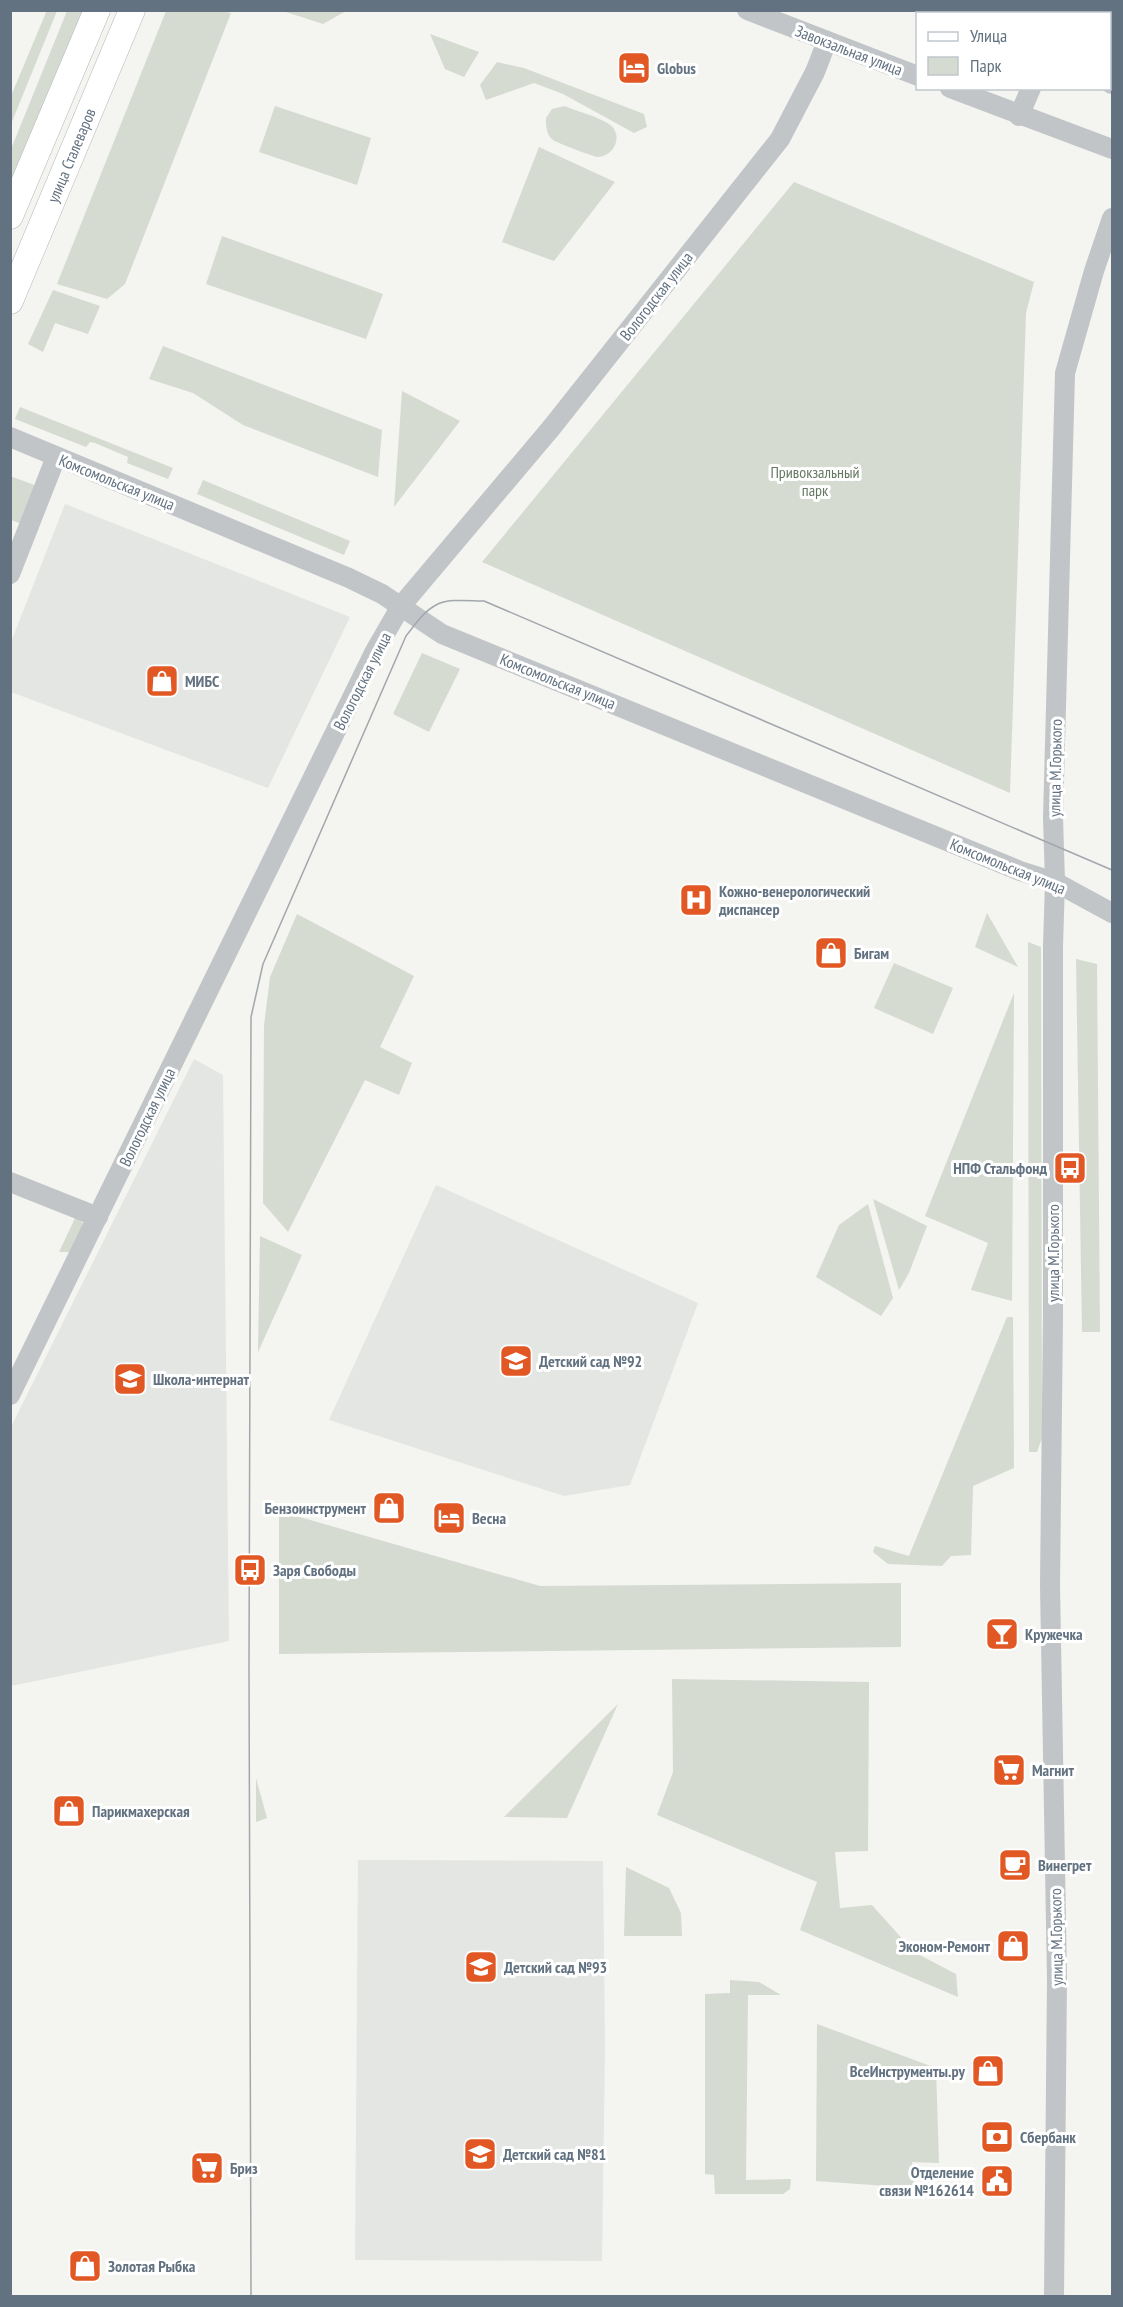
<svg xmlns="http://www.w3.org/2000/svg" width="1123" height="2307" font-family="'PT Sans Narrow',sans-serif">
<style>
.built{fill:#e4e6e4}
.green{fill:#d5dbd1}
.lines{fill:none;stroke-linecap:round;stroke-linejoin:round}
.major-casing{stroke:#b4b8bc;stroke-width:27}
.minor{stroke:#c1c5c8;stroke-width:20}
.major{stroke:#fff;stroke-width:26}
.tram{stroke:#a2a7ad;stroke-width:1.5}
.labels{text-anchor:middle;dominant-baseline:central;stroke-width:6;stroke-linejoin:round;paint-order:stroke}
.street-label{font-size:16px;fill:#637281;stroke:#fff}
.poi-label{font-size:16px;font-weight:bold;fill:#637281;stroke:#fff;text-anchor:start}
.park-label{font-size:16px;fill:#657862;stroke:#fff}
</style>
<rect width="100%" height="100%" fill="#f4f4f0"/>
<!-- built -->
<g class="built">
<path d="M65,504l285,113 -82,171 -257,-96v-50z"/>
<path d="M194,1059l29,16 6,566 -218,45v-259z"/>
<path d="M436,1185l262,118 -68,182 -66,11 -235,-76z"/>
<path d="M358,1860l245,1 2,185 -3,215 -247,-1z"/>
</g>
<!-- green -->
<g class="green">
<path d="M47,10l10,1 -46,113v-28z"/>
<path d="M67,11h17l-73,180v-42z"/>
<path d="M222,11l9,2 -106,271 -18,15 -50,-15 109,-273z"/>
<path d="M283,11h63l-23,13z"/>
<path d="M430,34l49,18 -15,25 -19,-8z"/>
<path d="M497,62l27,6 120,46 3,13 -13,6 -71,-39 -29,-11 -48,17 -6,-15z"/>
<path d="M275,106l96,32 -14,47 -98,-33z"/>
<path d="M565,106c13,6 32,10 44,18 15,10 6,33 -12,33 -5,-1 -40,-14 -44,-17 -7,-5 -7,-15 -7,-22l6,-9z"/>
<path d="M539,147l76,35 -61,79 -52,-19z"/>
<path d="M794,182l240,100 -8,31 -16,480 -528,-231z"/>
<path d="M222,236l161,58 -17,45 -160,-55z"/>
<path d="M53,290l47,16 -12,28 -33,-11 -12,29 -15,-8z"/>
<path d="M163,346l219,84 -4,47 -135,-52 -50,-32 -44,-14z"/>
<path d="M402,391l58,30 -66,86z"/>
<path d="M20,407l153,61 -5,11 -41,-16 1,-6 -33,-14 -5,-1 -4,5 -71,-28z"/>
<path d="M10,476l27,10 -15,38 -11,-4z"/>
<path d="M203,480l147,61 -6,14 -147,-61z"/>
<path d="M422,653l38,16 -31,63 -36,-18z"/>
<path d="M987,913l31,54 -43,-20z"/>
<path d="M297,914l117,62 -34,71 32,16 -13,32 -34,-15 -77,152 -25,-29 1,-178 6,-48z"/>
<path d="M1028,942l13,5 1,491 -5,14h-8z"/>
<path d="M1076,959l21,5 3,368h-18z"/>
<path d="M894,963l59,25 -20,46 -59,-26z"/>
<path d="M1014,993l-2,308 -41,-11 17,-47 -63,-27z"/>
<path d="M873,1199l54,27 -18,47 -10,17z"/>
<path d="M868,1204l25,94 -12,18 -65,-39 23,-52z"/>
<path d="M76,1216l8,8 -13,28h-12z"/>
<path d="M260,1236l42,19 -44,97z"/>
<path d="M1007,1317h6l1,151 -41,18 -2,69 -20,1 -9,10 -54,-2 -15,-12 2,-6 34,10z"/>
<path d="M279,1511l261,75 361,-3v64l-622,7z"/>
<path d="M672,1679l197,3 -1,169 -33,1 5,56 32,-3 42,47 42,22 2,23 -158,-67 17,-48 -160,-67 16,-43z"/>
<path d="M618,1704l-51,114 -63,-1z"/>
<path d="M256,1778l11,40 -11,4z"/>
<path d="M626,1867l43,21 12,25 1,23h-58z"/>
<path d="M730,1980l29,2 22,13h-33l-2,185 45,-1 -1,10 -7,5h-68l-1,-19 -9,-1v-180l25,-1z"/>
<path d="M817,2024l119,44 3,95 -27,-1 3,26 -99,-7z"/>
</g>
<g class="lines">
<defs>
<g id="major">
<path d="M10,216l87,-206"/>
<path id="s1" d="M10,301l122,-291"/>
</g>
</defs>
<!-- major casing -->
<use href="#major" class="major-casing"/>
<!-- minor -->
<g class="minor">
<path d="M747,10l171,66"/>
<path d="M1110,83l2,1"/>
<path d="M950,88l162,61"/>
<path d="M1019,116l12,-28"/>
<path d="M10,437l339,141 33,16 60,40 578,237 35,11 57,31"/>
<path d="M10,574l46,-117"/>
<path d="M10,1182l88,35"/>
<path d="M10,1395l365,-744 26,-45 151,-179 228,-288 35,-67 12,-31"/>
<path d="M1054,2296l3,-317 -7,-394 3,-270v-369l2,-64 -2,-64 12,-445 29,-102 18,-53"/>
</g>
<!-- major -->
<use href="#major" class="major"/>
<!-- tram -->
<path class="tram" d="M251,2296l-2,-628 2,-651 12,-53 143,-328c8,-10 18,-25 30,-31 12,-7 34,-4 48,-4l628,269"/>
</g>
<!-- icons -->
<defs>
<symbol id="hotel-square" viewBox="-11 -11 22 22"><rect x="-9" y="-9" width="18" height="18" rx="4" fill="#e15824" stroke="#fff"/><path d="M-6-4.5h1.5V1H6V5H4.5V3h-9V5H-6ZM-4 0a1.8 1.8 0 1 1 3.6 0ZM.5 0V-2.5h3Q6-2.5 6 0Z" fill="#fff"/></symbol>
<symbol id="shop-square" viewBox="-11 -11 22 22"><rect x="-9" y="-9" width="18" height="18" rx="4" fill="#e15824" stroke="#fff"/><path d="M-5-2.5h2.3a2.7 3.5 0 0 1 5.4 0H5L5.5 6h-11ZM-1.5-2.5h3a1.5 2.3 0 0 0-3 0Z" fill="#fff"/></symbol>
<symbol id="hospital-square" viewBox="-11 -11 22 22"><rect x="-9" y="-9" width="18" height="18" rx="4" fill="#e15824" stroke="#fff"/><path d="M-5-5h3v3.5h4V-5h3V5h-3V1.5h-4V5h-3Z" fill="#fff"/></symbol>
<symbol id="bus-square" viewBox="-11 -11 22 22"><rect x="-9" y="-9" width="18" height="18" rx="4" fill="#e15824" stroke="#fff"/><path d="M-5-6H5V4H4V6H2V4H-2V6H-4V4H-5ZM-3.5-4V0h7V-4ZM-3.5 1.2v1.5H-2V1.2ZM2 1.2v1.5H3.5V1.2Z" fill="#fff"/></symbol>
<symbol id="school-square" viewBox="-11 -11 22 22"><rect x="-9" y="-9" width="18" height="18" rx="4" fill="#e15824" stroke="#fff"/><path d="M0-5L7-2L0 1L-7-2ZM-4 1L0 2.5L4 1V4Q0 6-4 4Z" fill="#fff"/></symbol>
<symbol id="bar-square" viewBox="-11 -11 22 22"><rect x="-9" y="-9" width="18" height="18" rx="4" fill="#e15824" stroke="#fff"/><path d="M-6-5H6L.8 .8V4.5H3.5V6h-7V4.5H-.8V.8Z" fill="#fff"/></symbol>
<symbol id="supermarket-square" viewBox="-11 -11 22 22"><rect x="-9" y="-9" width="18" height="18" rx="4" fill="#e15824" stroke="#fff"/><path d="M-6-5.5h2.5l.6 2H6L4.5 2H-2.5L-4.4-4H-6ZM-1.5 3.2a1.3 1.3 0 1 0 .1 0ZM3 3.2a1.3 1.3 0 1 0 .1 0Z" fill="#fff"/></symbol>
<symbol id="cafe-square" viewBox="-11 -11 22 22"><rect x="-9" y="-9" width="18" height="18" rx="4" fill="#e15824" stroke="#fff"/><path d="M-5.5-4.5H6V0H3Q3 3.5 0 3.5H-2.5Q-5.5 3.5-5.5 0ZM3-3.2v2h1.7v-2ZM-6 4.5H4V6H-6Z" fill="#fff"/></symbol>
<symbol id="bank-square" viewBox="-11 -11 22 22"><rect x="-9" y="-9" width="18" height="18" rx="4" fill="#e15824" stroke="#fff"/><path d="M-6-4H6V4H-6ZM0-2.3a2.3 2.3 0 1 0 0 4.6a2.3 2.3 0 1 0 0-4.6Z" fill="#fff"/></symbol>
<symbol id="civic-square" viewBox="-11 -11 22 22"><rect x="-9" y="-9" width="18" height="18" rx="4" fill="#e15824" stroke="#fff"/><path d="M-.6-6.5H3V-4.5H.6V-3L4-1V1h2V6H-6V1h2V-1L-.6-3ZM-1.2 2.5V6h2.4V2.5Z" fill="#fff"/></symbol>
</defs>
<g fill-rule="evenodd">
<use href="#hotel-square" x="615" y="49" width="38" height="38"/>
<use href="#shop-square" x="143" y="662" width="38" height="38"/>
<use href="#hospital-square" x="677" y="881" width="38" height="38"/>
<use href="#shop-square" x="812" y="934" width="38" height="38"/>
<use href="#bus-square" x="1051" y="1149" width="38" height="38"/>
<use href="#school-square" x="497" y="1342" width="38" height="38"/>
<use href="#school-square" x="111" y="1360" width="38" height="38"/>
<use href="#shop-square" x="370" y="1489" width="38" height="38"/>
<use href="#hotel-square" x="430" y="1499" width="38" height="38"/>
<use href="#bus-square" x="231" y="1551" width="38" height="38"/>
<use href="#bar-square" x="983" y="1615" width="38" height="38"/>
<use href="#supermarket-square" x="990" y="1751" width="38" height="38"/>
<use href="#shop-square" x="50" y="1792" width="38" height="38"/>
<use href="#cafe-square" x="996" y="1846" width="38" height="38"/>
<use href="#shop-square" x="994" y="1927" width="38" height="38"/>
<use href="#school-square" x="462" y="1948" width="38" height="38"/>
<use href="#shop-square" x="969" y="2052" width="38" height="38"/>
<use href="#bank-square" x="978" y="2118" width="38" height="38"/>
<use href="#school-square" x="461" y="2135" width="38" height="38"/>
<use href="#supermarket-square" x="188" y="2149" width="38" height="38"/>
<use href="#civic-square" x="978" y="2162" width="38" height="38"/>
<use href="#shop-square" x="66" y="2247" width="38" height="38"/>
</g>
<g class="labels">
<!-- street labels -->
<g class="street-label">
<text transform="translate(849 50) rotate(21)">Завокзальная улица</text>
<text stroke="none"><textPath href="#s1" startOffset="158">улица Сталеваров</textPath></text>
<text transform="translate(656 296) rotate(-52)">Вологодская улица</text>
<text transform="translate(117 482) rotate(22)">Комсомольская улица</text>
<text transform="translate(362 681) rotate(-63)">Вологодская улица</text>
<text transform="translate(558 681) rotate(22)">Комсомольская улица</text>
<text transform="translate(1055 768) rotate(-89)">улица М.Горького</text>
<text transform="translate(1008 866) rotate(22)">Комсомольская улица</text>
<text transform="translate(147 1117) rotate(-64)">Вологодская улица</text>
<text transform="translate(1053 1253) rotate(-90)">улица М.Горького</text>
<text transform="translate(1056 1937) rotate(-91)">улица М.Горького</text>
</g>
<!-- poi labels -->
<g class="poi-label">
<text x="657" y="68">Globus</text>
<text x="185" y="681">МИБС</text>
<text x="719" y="891">Кожно-венерологический<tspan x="719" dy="18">диспансер</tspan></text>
<text x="854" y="953">Бигам</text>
<text x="1047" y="1168" text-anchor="end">НПФ Стальфонд</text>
<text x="539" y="1361">Детский сад №92</text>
<text x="153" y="1379">Школа-интернат</text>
<text x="366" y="1508" text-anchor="end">Бензоинструмент</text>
<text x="472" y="1518">Весна</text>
<text x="273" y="1570">Заря Свободы</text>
<text x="1025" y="1634">Кружечка</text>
<text x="1032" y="1770">Магнит</text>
<text x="92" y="1811">Парикмахерская</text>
<text x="1038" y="1865">Винегрет</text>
<text x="990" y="1946" text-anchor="end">Эконом-Ремонт</text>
<text x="504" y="1967">Детский сад №93</text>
<text x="965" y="2071" text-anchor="end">ВсеИнструменты.ру</text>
<text x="1020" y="2137">Сбербанк</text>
<text x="503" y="2154">Детский сад №81</text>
<text x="230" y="2168">Бриз</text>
<text x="974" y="2172" text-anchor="end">Отделение<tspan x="974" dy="18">связи №162614</tspan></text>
<text x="108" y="2266">Золотая Рыбка</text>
</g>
<!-- park labels -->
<g class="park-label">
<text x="815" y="472">Привокзальный<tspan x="815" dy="18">парк</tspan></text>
</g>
</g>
<!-- border -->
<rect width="1123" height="2307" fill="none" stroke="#637281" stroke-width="24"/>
<!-- legend -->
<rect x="916" y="12" width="195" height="78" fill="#ffffff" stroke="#c1c7cd" stroke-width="1.5"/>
<rect x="928" y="32" width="30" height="9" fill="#ffffff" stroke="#c1c7cd" stroke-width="1.5"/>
<text x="970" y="42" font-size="18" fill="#637281">Улица</text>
<rect x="928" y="57" width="30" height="18" fill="#d5dbd1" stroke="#c1c7cd" stroke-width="1.5"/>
<text x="970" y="72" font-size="18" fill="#637281">Парк</text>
</svg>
